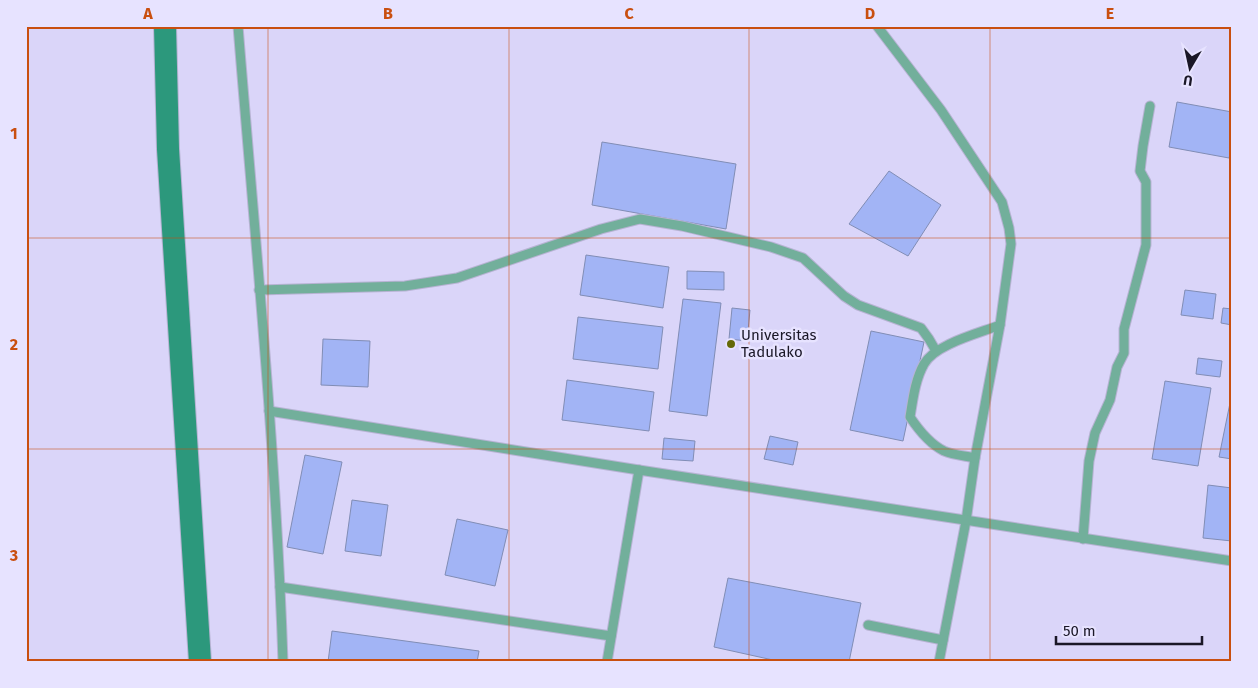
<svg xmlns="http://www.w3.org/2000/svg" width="1258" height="688" font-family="'Fira Sans',sans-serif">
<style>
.building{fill:#a2b4f5;stroke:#818db5}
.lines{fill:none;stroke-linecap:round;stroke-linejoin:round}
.lane-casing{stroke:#b7b3d3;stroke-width:11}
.secondary-casing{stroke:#b7b3d3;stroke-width:24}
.lane{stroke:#72af9b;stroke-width:9}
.secondary{stroke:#2c987c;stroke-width:22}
.grid{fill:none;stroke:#c94f10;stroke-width:1;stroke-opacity:0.55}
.poi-dot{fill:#656907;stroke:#e7e3ff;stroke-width:2}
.labels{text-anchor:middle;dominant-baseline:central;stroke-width:5;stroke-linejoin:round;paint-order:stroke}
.poi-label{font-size:15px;fill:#1a1727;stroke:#e7e3ff;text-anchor:start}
.neatline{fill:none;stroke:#c94f10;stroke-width:2}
.grid-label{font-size:16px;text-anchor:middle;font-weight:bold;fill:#c94f10}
</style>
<rect width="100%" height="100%" fill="#dad5f9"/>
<!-- building -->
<g class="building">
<path d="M1177,102l55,10v34l-3,12 -60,-11z"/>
<path d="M602,142l134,22 -10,65 -134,-24z"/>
<path d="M889,171l52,34 -33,51 -59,-32z"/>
<path d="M586,255l83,12 -6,41 -83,-13z"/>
<path d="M687,271l37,1v18l-37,-1z"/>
<path d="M1185,290l31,4 -3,25 -32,-4z"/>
<path d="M683,299l38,4 -14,113 -38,-5z"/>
<path d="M732,308l18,2 -3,31 -18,-2z"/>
<path d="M1223,308l9,1v16l-11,-2z"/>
<path d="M578,317l85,10 -5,42 -85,-10z"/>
<path d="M871,331l53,11 -21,99 -53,-11z"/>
<path d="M323,339l47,2 -2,46 -47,-2z"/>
<path d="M1198,358l24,3 -2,16 -24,-3z"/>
<path d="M567,380l87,12 -5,39 -87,-11z"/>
<path d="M1165,381l46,7 -13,78 -46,-7z"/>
<path d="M1230,403h2v56l-13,-2z"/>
<path d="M770,436l28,6 -5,23 -29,-6z"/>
<path d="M664,438l31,3 -2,20 -31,-2z"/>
<path d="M305,455l37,7 -19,92 -36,-7z"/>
<path d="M1208,485l24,3v53l-29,-3z"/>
<path d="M352,500l36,5 -7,51 -36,-5z"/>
<path d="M457,519l51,11 -13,56 -50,-11z"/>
<path d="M728,578l133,25 -12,59h-67l-68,-15z"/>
<path d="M332,631l147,20 -2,11h-149z"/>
</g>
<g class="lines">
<defs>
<g id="lane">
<path d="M238,26c17,212 38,424 45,636"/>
<path d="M877,26l64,84 61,92 7,26 2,16 -11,81 -25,133 -9,63 -27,141"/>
<path d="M259,290l146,-4 52,-8 144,-49 39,-10 42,7 89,21 32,11 41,38 14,9 63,23 8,11 7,12"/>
<path d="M269,411l370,59 593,91"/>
<path d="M975,458c-9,-2 -22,-3 -31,-7 -14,-7 -26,-22 -34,-34 3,-18 5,-37 14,-53 11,-20 56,-31 76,-39"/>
<path d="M1083,539l6,-78 6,-28 15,-33 7,-33 7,-14v-24l22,-84v-63l-6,-11 3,-25 7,-40"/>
<path d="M280,587l331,49"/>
<path d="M868,625l75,15"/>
<path d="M607,662l32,-192"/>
</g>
<path id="secondary" d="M165,26l3,123 32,513"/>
</defs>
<!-- lane casing -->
<use href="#lane" class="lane-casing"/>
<!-- secondary casing -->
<use href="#secondary" class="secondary-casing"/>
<!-- lane -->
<use href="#lane" class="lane"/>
<!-- secondary -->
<use href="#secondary" class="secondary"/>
</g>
<!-- grid -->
<path class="grid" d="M268,26v636M509,26v636M749,26v636M990,26v636M26,238h1206M26,449h1206"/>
<!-- markers -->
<circle class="poi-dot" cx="731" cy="344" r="5"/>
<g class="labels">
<!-- poi labels -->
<g class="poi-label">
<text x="741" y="335">Universitas<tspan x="741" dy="17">Tadulako</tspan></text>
</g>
</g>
<!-- border -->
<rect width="1258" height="688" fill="none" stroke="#e7e3ff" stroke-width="55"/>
<!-- north arrow -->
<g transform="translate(1190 68) rotate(189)" stroke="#e7e3ff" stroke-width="4" paint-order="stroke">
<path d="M0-4L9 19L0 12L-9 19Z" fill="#1a1727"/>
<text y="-8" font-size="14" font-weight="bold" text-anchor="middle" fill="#1a1727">U</text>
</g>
<!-- scale -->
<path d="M1056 636v8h146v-8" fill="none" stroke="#1a1727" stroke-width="2.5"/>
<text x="1063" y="636" font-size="15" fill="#1a1727" stroke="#e7e3ff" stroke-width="4" paint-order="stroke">50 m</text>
<rect x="28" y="28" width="1202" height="632" class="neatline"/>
<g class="grid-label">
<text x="148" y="19">A</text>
<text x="388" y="19">B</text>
<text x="629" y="19">C</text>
<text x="870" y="19">D</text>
<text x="1110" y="19">E</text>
<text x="14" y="139">1</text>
<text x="14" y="350">2</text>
<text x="14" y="561">3</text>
</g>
</svg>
